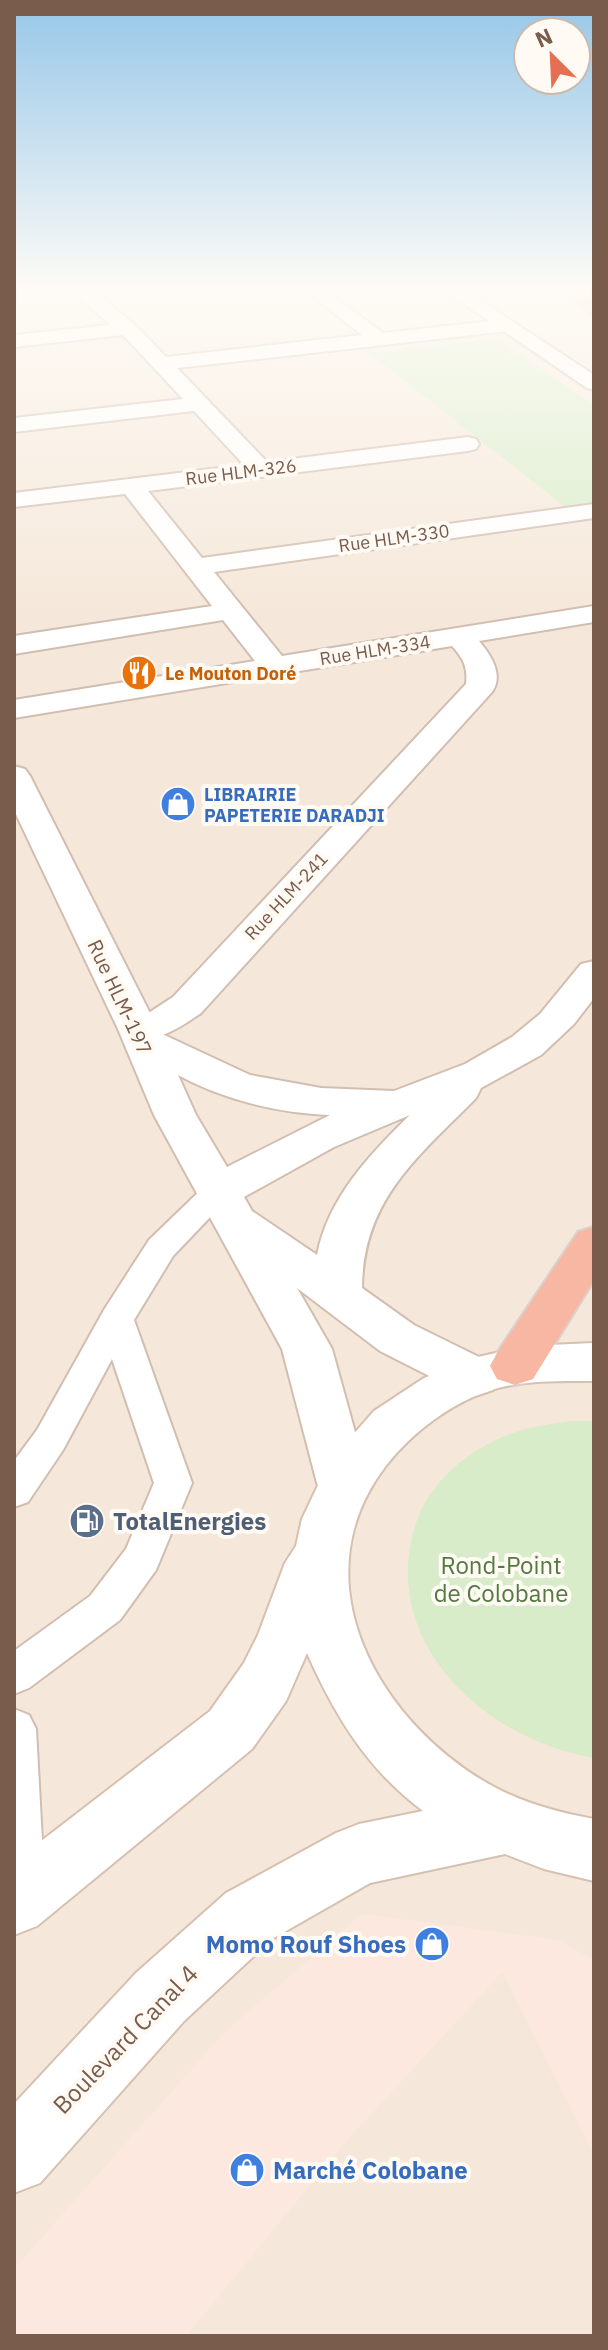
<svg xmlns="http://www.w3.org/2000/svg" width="608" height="2350" font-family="'IBM Plex Sans',sans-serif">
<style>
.residential{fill:#f5e8da}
.commercial{fill:#fde8e0}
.green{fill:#d8ecc9}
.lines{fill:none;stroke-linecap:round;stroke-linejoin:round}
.service-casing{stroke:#d1beb0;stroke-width:4}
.minor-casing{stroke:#d1beb0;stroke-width:4}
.tertiary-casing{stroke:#d1beb0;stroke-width:4}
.secondary-casing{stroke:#d6c0b0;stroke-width:4}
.motorway-casing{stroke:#dad1cd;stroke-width:4}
.service{fill:#fff;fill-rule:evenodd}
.minor{fill:#fff;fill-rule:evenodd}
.tertiary{fill:#fff;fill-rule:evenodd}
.secondary{fill:#fff;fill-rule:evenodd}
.motorway{fill:#f7b7a3;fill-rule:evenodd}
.labels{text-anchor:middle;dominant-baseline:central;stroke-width:8;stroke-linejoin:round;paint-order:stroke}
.far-street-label{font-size:18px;fill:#7a5c4d;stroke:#fffaf3}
.far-food-label{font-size:18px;font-weight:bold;fill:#c56008;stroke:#fffaf3;text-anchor:start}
.far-shop-label{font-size:18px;font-weight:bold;fill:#366cbe;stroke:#fffaf3;text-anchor:start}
.street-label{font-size:20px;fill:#7a5c4d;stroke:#fffaf3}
.near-service-label{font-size:24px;font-weight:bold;fill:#4e5e75;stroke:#fffaf3;text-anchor:start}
.near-park-label{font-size:24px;fill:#537a41;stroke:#fffaf3}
.near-shop-label{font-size:24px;font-weight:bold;fill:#366cbe;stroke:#fffaf3;text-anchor:end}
.near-street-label{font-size:24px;fill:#7a5c4d;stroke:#fffaf3}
</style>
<rect width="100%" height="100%" fill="#fdf6ec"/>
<!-- residential -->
<rect class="residential" x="14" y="287" width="580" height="2049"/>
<!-- commercial -->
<path class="commercial" d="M362,1914l195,26 37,20v194l-92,-182 -156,169 -160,195h-172v-67l211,-237z"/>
<!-- green -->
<g class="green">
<path d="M496,338l98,67v101l-26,3 -199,-156z"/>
<path d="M570,1421h24v337c-109,-18 -217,-116 -178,-235 14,-43 57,-77 100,-91 17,-6 36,-8 54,-11z"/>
</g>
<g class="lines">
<defs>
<g id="service">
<path d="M218,1181l11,3 5,8 -61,64 -39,64 58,163 -36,87 -36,50 -91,68 -15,6v-43l76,-55 36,-47 28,-66 -42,-124 -49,91 -35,52 -14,5v-46l23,-31 67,-120 45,-70 58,-56z"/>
<path d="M14,1709l15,6 7,14 9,168 -7,16 -17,7 -7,-3z"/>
</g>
<g id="minor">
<path d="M14,287h16l-3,4 -13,1z"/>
<path d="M85,287l7,2 43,36 31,32 196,-22 -61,-48h20l62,46 125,-14 10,6 -10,6 -331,37 90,94 201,-25 8,2 3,5 -3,5 -8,2 -320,40 54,67 392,-54v14l-380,54 68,84 312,-50v16l-115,19c12,14 25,34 13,51l-291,321c-23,16 -48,32 -77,25l-6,-9 6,-9 23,-6 26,-17 293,-313c2,-17 -3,-26 -14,-38l-438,72v-18l241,-39 -32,-41 -209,34v-18l198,-30 -87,-112 -111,13v-14l230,-28 -50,-54 -180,21v-14l169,-19 -60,-64 -109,12v-12l97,-10 -33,-28 -2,-4 2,-4z"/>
</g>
<g id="tertiary">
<path d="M439,287h21l134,88v15l-7,-2z"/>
<path d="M14,766l11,3 5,7 130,257 90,42 71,13 73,3 71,-27 47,-27 28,-23 41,-50 13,-3v37l-20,26 -33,31 -60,33 -5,10c-58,59 -113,101 -114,190l52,37 79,39 7,13 -7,13 -18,6 -18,-6 -77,-39 -83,-63 35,61 37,134 -7,15 -19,6 -19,-6 -7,-15 -35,-134 -128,-234 -36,-86 -104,-219zM178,1075c46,25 100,38 152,40l-103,52 -31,-52zM410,1115c-40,39 -82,83 -93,140l-65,-44 -8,-14 90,-50z"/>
</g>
<path id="secondary" d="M594,1343v38c-32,0 -65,-1 -96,7 -44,12 -86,44 -113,79 -89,117 -2,261 111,321 31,16 64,25 98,31v62l-50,-12 -39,-15 -135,29 -98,56 -88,82 -144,162 -26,10v-89l122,-131 90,-80 110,-60 23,-9 64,-13c-56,-42 -88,-95 -116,-158l-21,48 -34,48 -215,177 -23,9v-73l196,-151 34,-48 14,-28 27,-72 11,-17 6,-27 27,-57 45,-51 50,-33 54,-21 48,-11z"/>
<g id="motorway">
<path d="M550,287h21l23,14v14z"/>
<path d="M594,1227v53l-61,99 -18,6 -18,-6 -7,-13 7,-13 81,-121z"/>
</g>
</defs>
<!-- service casing -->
<use href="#service" class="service-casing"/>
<!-- minor casing -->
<use href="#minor" class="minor-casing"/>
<!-- tertiary casing -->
<use href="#tertiary" class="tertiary-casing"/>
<!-- secondary casing -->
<use href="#secondary" class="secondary-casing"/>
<!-- motorway casing -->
<use href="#motorway" class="motorway-casing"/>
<!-- service -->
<use href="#service" class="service"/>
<!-- minor -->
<use href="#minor" class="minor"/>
<!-- tertiary -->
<use href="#tertiary" class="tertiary"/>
<!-- secondary -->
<use href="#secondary" class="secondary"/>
<!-- motorway -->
<use href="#motorway" class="motorway"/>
</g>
<!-- sky -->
<linearGradient id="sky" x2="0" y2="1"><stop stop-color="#97c7e8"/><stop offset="0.47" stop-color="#fefbf6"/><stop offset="1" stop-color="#fefbf6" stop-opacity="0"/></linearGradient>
<rect width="608" height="616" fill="url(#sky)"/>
<!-- icons -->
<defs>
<symbol id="restaurant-disc" viewBox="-11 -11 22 22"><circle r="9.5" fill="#e8710a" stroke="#fffaf3"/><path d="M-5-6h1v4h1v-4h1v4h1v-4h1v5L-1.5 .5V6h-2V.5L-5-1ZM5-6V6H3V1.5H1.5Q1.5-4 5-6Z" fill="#fff"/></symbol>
<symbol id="shop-disc" viewBox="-11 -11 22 22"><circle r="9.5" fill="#3f7fe0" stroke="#fffaf3"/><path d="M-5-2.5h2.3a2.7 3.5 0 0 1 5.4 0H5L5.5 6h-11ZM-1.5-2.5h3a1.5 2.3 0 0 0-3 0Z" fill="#fff"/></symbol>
<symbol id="fuel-disc" viewBox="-11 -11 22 22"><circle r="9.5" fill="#5c6f8a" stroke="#fffaf3"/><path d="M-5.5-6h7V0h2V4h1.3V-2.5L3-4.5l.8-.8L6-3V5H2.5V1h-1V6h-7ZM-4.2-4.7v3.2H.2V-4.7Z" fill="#fff"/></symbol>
</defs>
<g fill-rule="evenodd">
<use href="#restaurant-disc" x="119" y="653" width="40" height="40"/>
<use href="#shop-disc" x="158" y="784" width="40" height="40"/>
<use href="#fuel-disc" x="67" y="1501" width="40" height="40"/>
<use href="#shop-disc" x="412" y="1924" width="40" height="40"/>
<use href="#shop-disc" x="227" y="2150" width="40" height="40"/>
</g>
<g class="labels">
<!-- far-street labels -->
<g class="far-street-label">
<text transform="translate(241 472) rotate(-7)">Rue HLM-326</text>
<text transform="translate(394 538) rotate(-8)">Rue HLM-330</text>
<text transform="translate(375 650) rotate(-9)">Rue HLM-334</text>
<text transform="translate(286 896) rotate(-47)">Rue HLM-241</text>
</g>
<!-- far-food labels -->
<g class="far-food-label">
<text x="165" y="673">Le Mouton Doré</text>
</g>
<!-- far-shop labels -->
<g class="far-shop-label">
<text x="204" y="794">LIBRAIRIE<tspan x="204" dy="21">PAPETERIE DARADJI</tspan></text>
</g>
<!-- street labels -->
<g class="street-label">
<text transform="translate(120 997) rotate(65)">Rue HLM-197</text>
</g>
<!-- near-service labels -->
<g class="near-service-label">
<text x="113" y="1521">TotalEnergies</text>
</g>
<!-- near-park labels -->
<g class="near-park-label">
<text x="501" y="1565">Rond-Point<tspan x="501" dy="28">de Colobane</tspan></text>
</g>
<!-- near-shop labels -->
<g class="near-shop-label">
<text x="406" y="1944">Momo Rouf Shoes</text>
<text x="273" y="2170" text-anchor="start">Marché Colobane</text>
</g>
<!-- near-street labels -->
<g class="near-street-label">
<text transform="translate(125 2039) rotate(-46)">Boulevard Canal 4</text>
</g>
</g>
<!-- border -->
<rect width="608" height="2350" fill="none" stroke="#7a5c4d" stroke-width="32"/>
<!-- north arrow -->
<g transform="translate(552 56) rotate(336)"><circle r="38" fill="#fffaf3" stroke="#cabbb1" stroke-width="2"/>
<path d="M0-6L14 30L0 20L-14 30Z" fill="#e76f51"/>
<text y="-12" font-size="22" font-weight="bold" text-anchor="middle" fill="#7a5c4d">N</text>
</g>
</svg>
